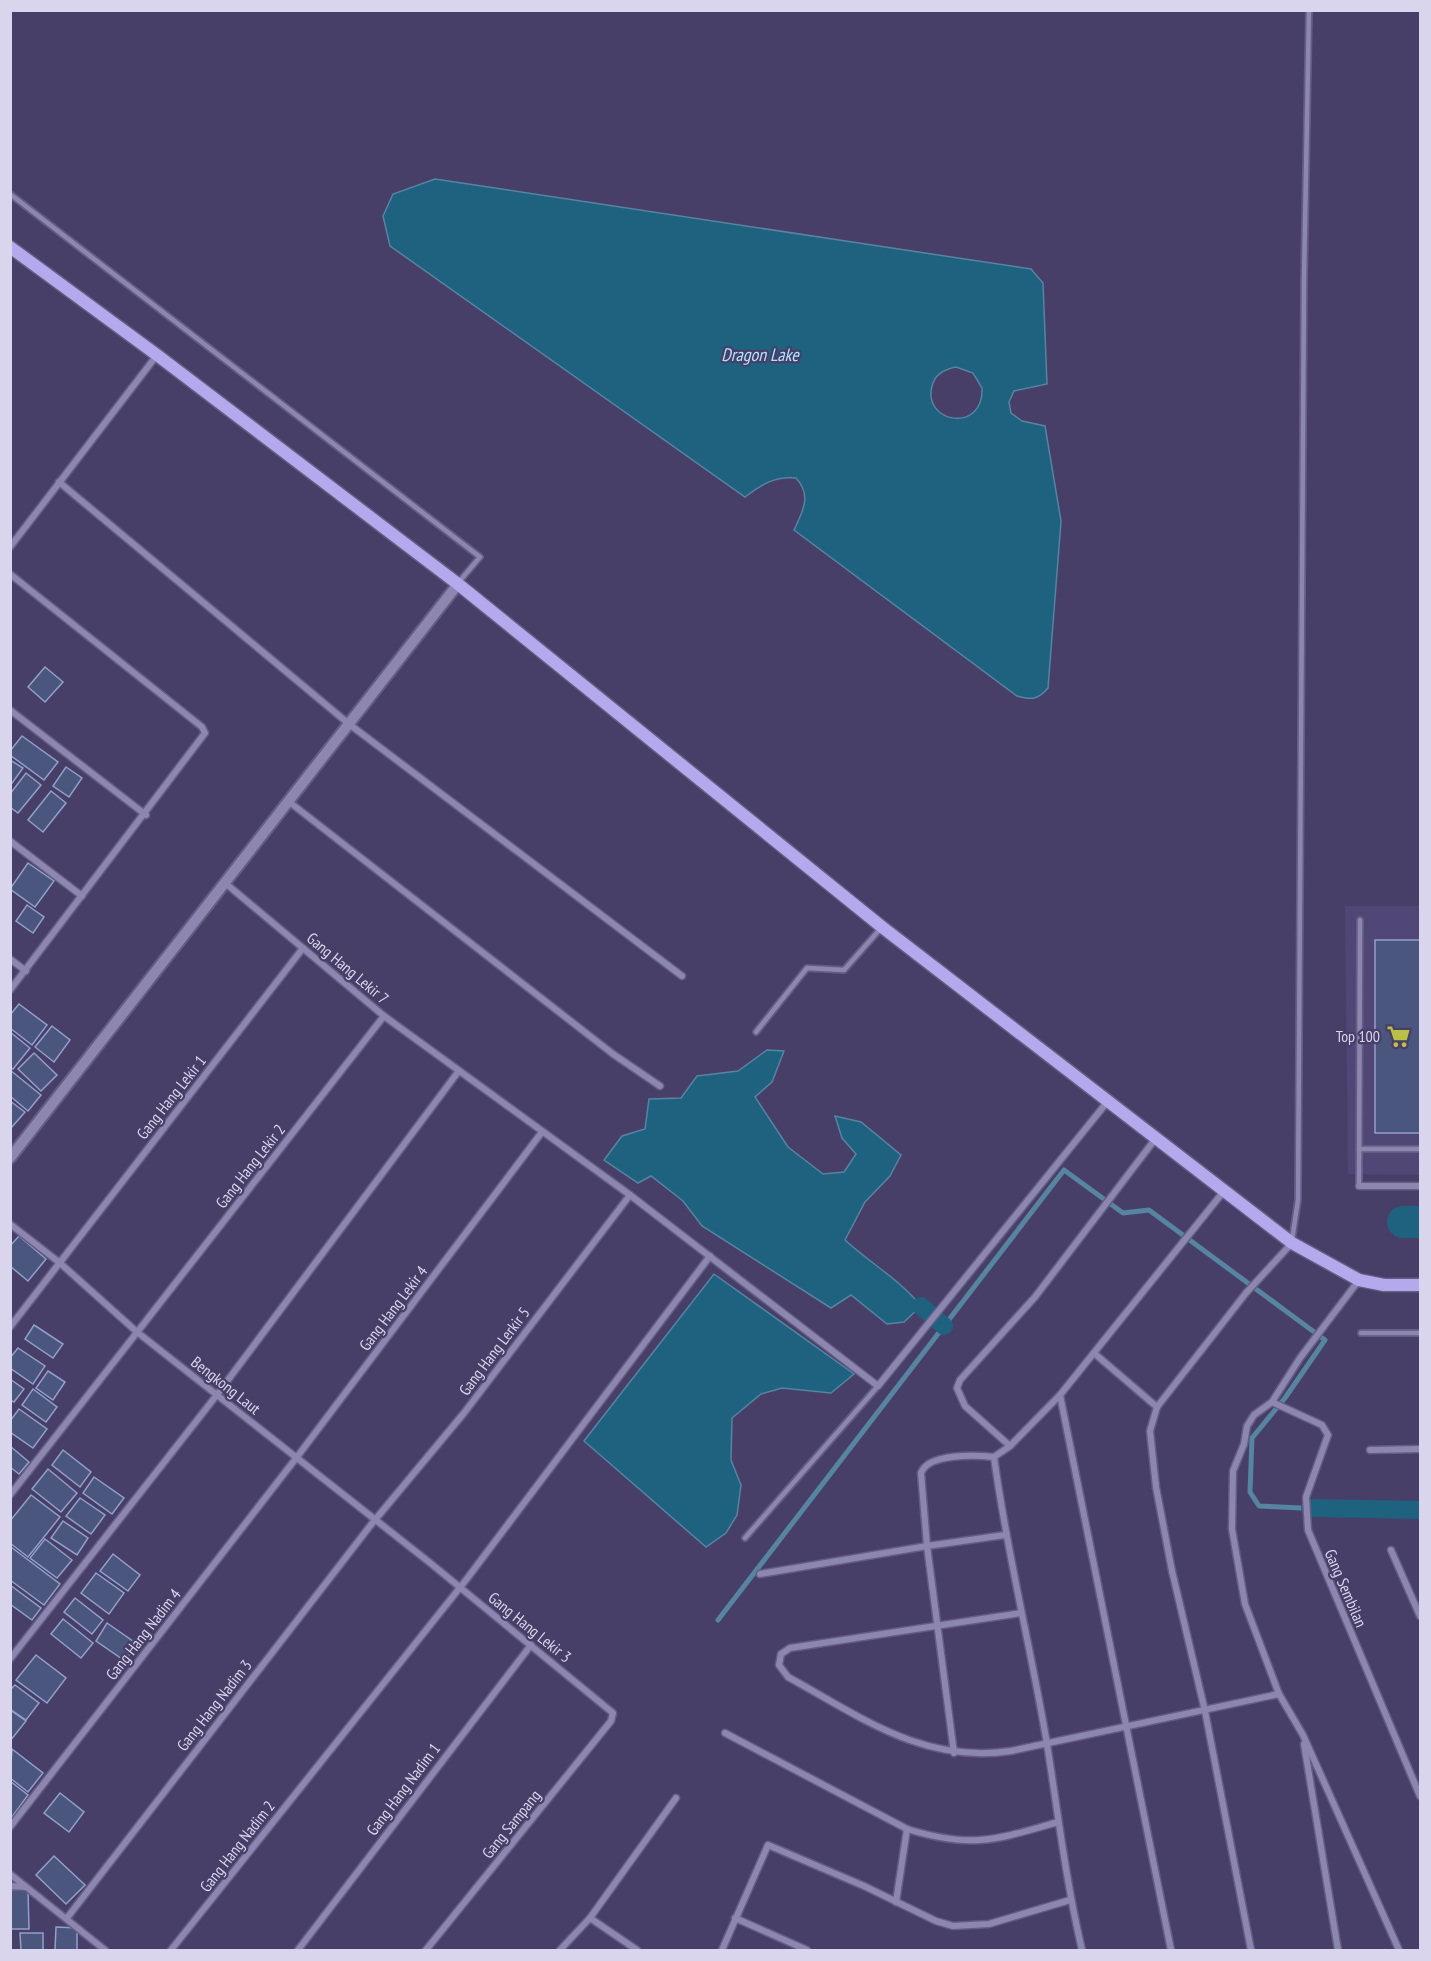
<svg xmlns="http://www.w3.org/2000/svg" width="1431" height="1961" font-family="'PT Sans Narrow',sans-serif">
<style>
.built{fill:#504776}
.water{fill:#1e6280;stroke:#5684a1;stroke-width:1.5;fill-rule:evenodd}
.lines{fill:none;stroke-linecap:round;stroke-linejoin:round}
.stream{stroke:#5684a1;stroke-width:5}
.canal{stroke:#1e6280;stroke-width:18}
.river{stroke:#1e6280;stroke-width:32}
.building{fill:#4b567e;stroke:#929fcb;stroke-width:1.5}
.service-casing{stroke:#645d82;stroke-width:8}
.minor-casing{stroke:#645d82;stroke-width:9}
.tertiary-casing{stroke:#645d82;stroke-width:14}
.secondary-casing{stroke:#645d82;stroke-width:15}
.service{stroke:#8d86b1;stroke-width:4.5}
.minor{stroke:#8d86b1;stroke-width:6}
.tertiary{stroke:#8d86b1;stroke-width:10}
.secondary{stroke:#b4a9ec;stroke-width:12}
.labels{text-anchor:middle;dominant-baseline:central;stroke-width:4.5;stroke-linejoin:round;paint-order:stroke}
.street-label{font-size:16px;fill:#d8d5ed;stroke:#473f67}
.poi-label{font-size:16px;fill:#d8d5ed;stroke:#473f67;text-anchor:end}
.water-label{font-size:18px;font-style:italic;fill:#aee3ff;stroke:#473f67}
</style>
<rect width="100%" height="100%" fill="#473f67"/>
<!-- built -->
<path class="built" d="M1345,906h75v269l-72,-1z"/>
<!-- water -->
<g class="water">
<path d="M435,179l596,90 12,14 4,101 -33,7 -5,11 2,11 11,8 23,5 16,95 -13,167c-10,12 -17,12 -31,8l-223,-166c9,-19 18,-35 2,-52 -21,-2 -34,6 -51,19l-355,-251 -7,-30 10,-22zM956,367l17,6 9,15c2,46 -60,35 -50,-2 3,-12 13,-17 24,-19z"/>
<path d="M767,1050l17,1 -12,31 -17,15 33,50 35,27 21,-2 12,-18 -14,-16 -7,-22 26,6 40,33 -11,21 -25,26 -20,38c25,23 54,39 76,66l-17,16 -17,2 -36,-29 -20,13 -129,-82 -19,-25 -32,-25 -13,7 -34,-23 18,-24 23,-7 4,-30 32,-1 16,-22 41,-5z"/>
<path d="M714,1274l140,100 -23,19 -49,-5 -21,6 -29,24 -1,42 10,25 -4,30 -11,18 -20,14 -122,-106z"/>
</g>
<g class="lines">
<!-- stream -->
<path class="stream" d="M718,1620l346,-450 59,43 26,-3 176,130 -40,58 -33,40 -2,54 9,14 42,2"/>
<!-- canal -->
<g class="canal">
<path d="M921,1306l23,20"/>
<path d="M1310,1508l110,2"/>
</g>
<!-- river -->
<path class="river" d="M1403,1222h17"/>
</g>
<!-- building -->
<g class="building">
<path d="M45,667l18,15 -18,20 -17,-15z"/>
<path d="M22,736l36,26 -14,18 -34,-25v-4z"/>
<path d="M10,760l13,8 -13,18z"/>
<path d="M66,767l16,11 -13,19 -16,-11z"/>
<path d="M26,773l15,12 -23,28 -8,-6v-13z"/>
<path d="M51,791l15,12 -23,29 -15,-12z"/>
<path d="M28,863l26,18 -19,26 -25,-18z"/>
<path d="M27,905l17,12 -11,16 -17,-12z"/>
<rect x="1375" y="940" width="45" height="193"/>
<path d="M19,1004l28,21 -15,20 -22,-17v-13z"/>
<path d="M52,1026l18,14 -16,22 -19,-15z"/>
<path d="M10,1032l20,16 -17,21 -3,-2z"/>
<path d="M34,1053l23,22 -16,16 -23,-22z"/>
<path d="M10,1070l31,25 -13,16 -18,-15z"/>
<path d="M10,1101l15,11 -14,16h-1z"/>
<path d="M19,1236l27,23 -18,22 -18,-15v-20z"/>
<path d="M34,1325l29,19 -10,14 -28,-19z"/>
<path d="M18,1348l27,18 -12,18 -23,-16v-10z"/>
<path d="M48,1371l17,11 -12,18 -17,-12z"/>
<path d="M10,1379l14,10 -10,13 -4,-2z"/>
<path d="M33,1389l24,18 -11,15 -24,-17z"/>
<path d="M19,1409l28,20 -14,19 -23,-16v-11z"/>
<path d="M10,1446l19,16 -10,12 -9,-7z"/>
<path d="M63,1450l28,22 -11,15 -28,-22z"/>
<path d="M48,1469l29,24 -16,19 -29,-23z"/>
<path d="M94,1477l30,21 -12,16 -29,-21z"/>
<path d="M31,1495l29,22 -32,40 -18,-14v-22z"/>
<path d="M80,1498l25,17 -14,19 -25,-18z"/>
<path d="M63,1521l25,17 -11,17 -26,-17z"/>
<path d="M45,1539l27,21 -15,18 -27,-20z"/>
<path d="M11,1547l49,37 -16,21 -34,-25z"/>
<path d="M113,1554l27,21 -12,16 -28,-20z"/>
<path d="M96,1573l28,20 -15,21 -28,-21z"/>
<path d="M10,1585l31,23 -9,12 -22,-16z"/>
<path d="M75,1598l28,22 -11,14 -28,-22z"/>
<path d="M63,1619l30,24 -12,15 -30,-24z"/>
<path d="M107,1623l30,21 -12,17 -29,-20z"/>
<path d="M36,1655l30,23 -19,25 -31,-23z"/>
<path d="M15,1685l24,18 -13,17 -16,-11v-19z"/>
<path d="M10,1710l16,11 -16,20z"/>
<path d="M12,1749l31,24 -15,19 -18,-14z"/>
<path d="M10,1781l18,14 -16,22 -2,-1z"/>
<path d="M60,1793l24,19 -15,20 -25,-19z"/>
<path d="M54,1856l31,29 -19,19 -30,-29z"/>
<path d="M10,1890h18l1,39h-19z"/>
<path d="M56,1927l21,1v22h-22z"/>
<path d="M20,1933h23v17h-22z"/>
</g>
<g class="lines">
<defs>
<g id="service">
<path d="M10,194l470,363 -22,26"/>
<path d="M756,1032l51,-64 37,2 38,-43"/>
<path d="M1359,1149h61"/>
<path d="M1359,1186l1,-266"/>
<path d="M1292,1240l6,-40 6,-920 5,-270"/>
<path d="M1361,1333h59"/>
<path d="M745,1538l133,-152"/>
</g>
<g id="minor">
<path d="M59,482l290,242 333,252"/>
<path d="M10,547l147,-192"/>
<path d="M10,574l192,153 3,6 -195,257"/>
<path d="M10,710l136,105"/>
<path d="M288,801l325,253 47,32"/>
<path d="M10,841l72,55"/>
<path d="M224,882l160,134 246,179 248,191 230,-285"/>
<path d="M10,959l16,12"/>
<path d="M1359,1186h61"/>
<path d="M10,1224l50,39 77,69 292,230 184,151 -2,8 -185,229"/>
<path d="M1359,1280l-59,78 -28,44 -18,13 -7,11 -3,18 -11,27 -1,58 13,75 34,90 24,41 96,215"/>
<path d="M10,1327l293,-379"/>
<path d="M1094,1353l63,54"/>
<path d="M1060,1395l111,555"/>
<path d="M1272,1402l50,23 6,10 -22,62 2,33 112,266"/>
<path d="M1010,1446l-45,-40 -8,-18 3,-8 75,-83 121,-159"/>
<path d="M1370,1450l50,-1"/>
<path d="M994,1457c13,97 37,191 53,287 11,69 19,138 35,206"/>
<path d="M10,1495l374,-479"/>
<path d="M1391,1550l29,66"/>
<path d="M760,1574l167,-28 -6,-73c7,-20 55,-18 73,-16l16,-11 50,-51 164,-204"/>
<path d="M1021,1613l-231,35 -9,6 -2,11 9,12c73,40 135,87 223,74l268,-57"/>
<path d="M10,1659l206,-263 242,-324"/>
<path d="M725,1733l182,96c65,20 88,11 151,-7"/>
<path d="M1304,1744l34,206"/>
<path d="M954,1753l-27,-207 78,-11"/>
<path d="M10,1827l287,-370 245,-325"/>
<path d="M10,1874l95,76"/>
<path d="M10,1886l15,1"/>
<path d="M896,1902l11,-73"/>
<path d="M67,1918l303,-392 94,-113 166,-218"/>
<path d="M590,1918l47,32"/>
<path d="M735,1918l72,32"/>
<path d="M171,1950l295,-370 244,-324"/>
<path d="M298,1950l233,-305"/>
<path d="M560,1950l30,-32 86,-120"/>
<path d="M722,1950l46,-105 96,41 72,35 17,5 36,-2 81,-24"/>
<path d="M1251,1950l-46,-239 -33,-140 -16,-84 -6,-56 7,-24 89,-114 46,-50"/>
</g>
<path id="tertiary" d="M10,1158l448,-574"/>
<path id="secondary" d="M10,247l147,108 301,229 424,343 410,316 67,37 25,5h36"/>
</defs>
<!-- service casing -->
<use href="#service" class="service-casing"/>
<!-- minor casing -->
<use href="#minor" class="minor-casing"/>
<!-- tertiary casing -->
<use href="#tertiary" class="tertiary-casing"/>
<!-- secondary casing -->
<use href="#secondary" class="secondary-casing"/>
<!-- service -->
<use href="#service" class="service"/>
<!-- minor -->
<use href="#minor" class="minor"/>
<!-- tertiary -->
<use href="#tertiary" class="tertiary"/>
<!-- secondary -->
<use href="#secondary" class="secondary"/>
</g>
<!-- icons -->
<defs>
<symbol id="supermarket-bare" viewBox="-9 -9 18 18"><path d="M-6-5.5h2.5l.6 2H6L4.5 2H-2.5L-4.4-4H-6ZM-1.5 3.2a1.3 1.3 0 1 0 .1 0ZM3 3.2a1.3 1.3 0 1 0 .1 0Z" fill="#bac045" stroke="#473f67" stroke-width="2.5" paint-order="stroke"/></symbol>
</defs>
<g fill-rule="evenodd">
<use href="#supermarket-bare" x="1382" y="1020" width="33" height="33"/>
</g>
<g class="labels">
<!-- street labels -->
<g class="street-label">
<text transform="translate(348 968) rotate(40)">Gang Hang Lekir 7</text>
<text transform="translate(171 1097) rotate(-52)">Gang Hang Lekir 1</text>
<text transform="translate(250 1166) rotate(-52)">Gang Hang Lekir 2</text>
<text transform="translate(393 1308) rotate(-53)">Gang Hang Lekir 4</text>
<text transform="translate(494 1351) rotate(-53)">Gang Hang Lerkir 5</text>
<text transform="translate(226 1385) rotate(38)">Bengkong Laut</text>
<text transform="translate(1346 1588) rotate(67)">Gang Sembilan</text>
<text transform="translate(530 1627) rotate(39)">Gang Hang Lekir 3</text>
<text transform="translate(143 1634) rotate(-52)">Gang Hang Nadim 4</text>
<text transform="translate(214 1705) rotate(-52)">Gang Hang Nadim 3</text>
<text transform="translate(403 1789) rotate(-53)">Gang Hang Nadim 1</text>
<text transform="translate(511 1824) rotate(-51)">Gang Sampang</text>
<text transform="translate(237 1846) rotate(-52)">Gang Hang Nadim 2</text>
</g>
<!-- poi labels -->
<g class="poi-label">
<text x="1380" y="1036">Top 100</text>
</g>
<!-- water labels -->
<g class="water-label">
<text x="760" y="354">Dragon Lake</text>
</g>
</g>
<!-- border -->
<rect width="1431" height="1961" fill="none" stroke="#d8d5ed" stroke-width="24"/>
</svg>
